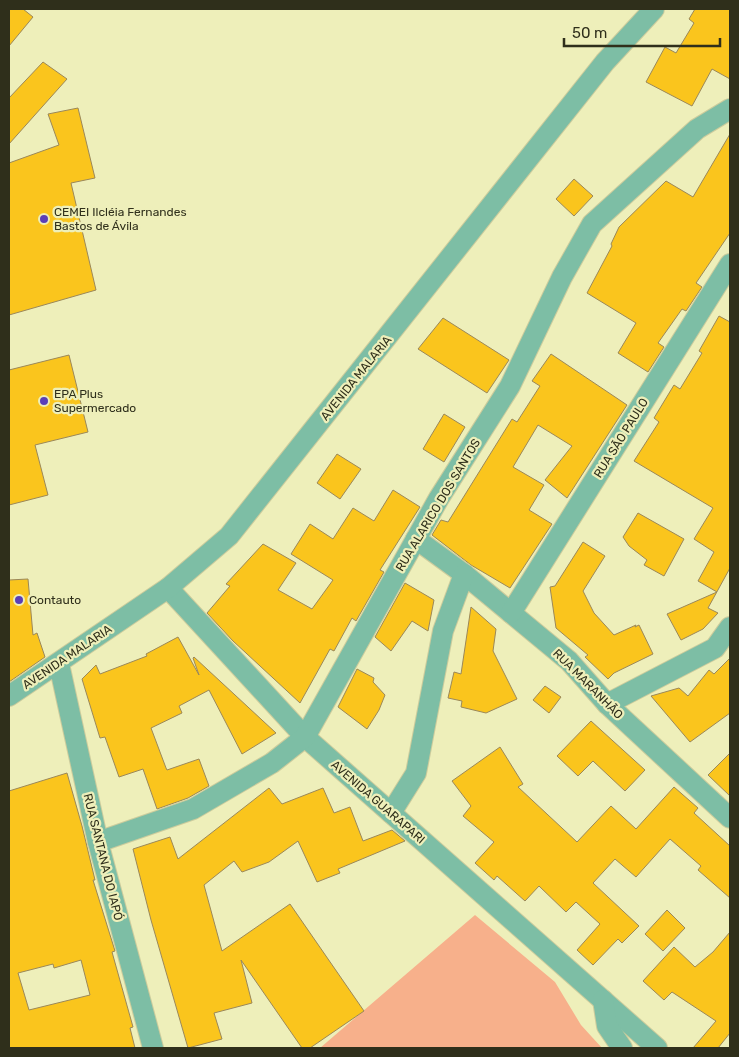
<svg xmlns="http://www.w3.org/2000/svg" width="739" height="1057" font-family="Rubik,sans-serif">
<style>
.green{fill:#f7b08b}
.building{fill:#fac51d;stroke:#9b8859;fill-rule:evenodd}
.lines{fill:none;stroke-linecap:round;stroke-linejoin:round}
.street-casing{stroke:#cccc9d;stroke-width:22}
.street{stroke:#7dbea5;stroke-width:20}
.poi-dot{fill:#5b3fb7;stroke:#eeefba;stroke-width:2}
.labels{text-anchor:middle;dominant-baseline:central;stroke-width:4.5;stroke-linejoin:round;paint-order:stroke}
.poi-label{font-size:12px;fill:#2f2f1b;stroke:#eeefba;text-anchor:start}
.street-label{font-size:12px;fill:#2f2f1b;stroke:#eeefba}
</style>
<rect width="100%" height="100%" fill="#eeefba"/>
<!-- green -->
<path class="green" d="M475,915l80,67 26,43 21,23h-282z"/>
<!-- building -->
<g class="building">
<path d="M9,9h14l10,8 -24,29z"/>
<path d="M695,9h35v70l-18,-10 -20,37 -46,-24 19,-35 11,6 18,-30 -5,-4z"/>
<path d="M43,62l24,17 -58,65v-46z"/>
<path d="M78,108l17,70 -24,5 25,107 -87,25v-152l50,-18 -11,-31z"/>
<path d="M730,134v99l-34,50 6,4 -16,24 -4,-2 -24,34 6,4 -16,25 -30,-19 18,-30 -49,-30 25,-47 -1,-2 8,-17 47,-46 27,16z"/>
<path d="M574,179l19,17 -19,20 -18,-17z"/>
<path d="M719,316l11,6v246l-22,40 10,5 -15,16 -22,11 -14,-26 50,-22 -19,-11 16,-29 -20,-13 19,-31 -79,-47 25,-39 -5,-4 20,-33 6,4 22,-36 -3,-2z"/>
<path d="M443,318l66,42 -22,33 -69,-44z"/>
<path d="M551,354l76,51 -60,93 -22,-18 27,-34 -34,-21 -25,42 31,18 -15,25 23,14 -42,64 -39,-23 -39,-30 9,-15 7,2 64,-103 5,3 23,-36 -8,-5z"/>
<path d="M69,355l19,77 -53,13 13,50 -39,10v-135z"/>
<path d="M444,414l21,13 -21,35 -21,-13z"/>
<path d="M337,454l24,15 -21,30 -23,-16z"/>
<path d="M393,490l27,17 -40,63 4,2 -28,49 -4,-3 -18,33 -4,-2 -30,54 -67,-62 -26,-28 23,-27 -4,-2 37,-40 33,19 -18,27 34,19 21,-29 -42,-26 19,-30 23,15 20,-31 21,13z"/>
<path d="M638,513l46,26 -20,37 -20,-11 3,-5 -18,-14 -6,-9z"/>
<path d="M583,542l22,14 -22,35 11,22 20,22 22,-10 -1,2 4,-2 14,29 -39,19 -6,6 -23,-22 3,-2 -32,-27 -6,-41 5,-1z"/>
<path d="M28,579l5,56 4,-2 8,24 -36,25v-102z"/>
<path d="M405,583l29,17 -6,31 -16,-10 -21,30 -16,-14z"/>
<path d="M471,607l25,22 -3,22 24,48 -31,14 -25,-6 1,-6 -14,-3 6,-26 7,2z"/>
<path d="M178,637l21,38 -6,-17 1,-1 82,76 -34,21 -33,-64 -30,16 3,7 -31,15 15,40 1,2 32,-11 10,27 -21,12 -31,11 -14,-40 -24,8 -14,-40 -5,1 -18,-59 14,-14 4,9 47,-18 -1,-2z"/>
<path d="M730,658v55l-40,29 -39,-46 28,-8 9,8 21,-26 5,4z"/>
<path d="M357,669l17,9 -1,4 12,13 -6,15 -12,19 -29,-22z"/>
<path d="M545,686l16,11 -12,16 -16,-13z"/>
<path d="M591,721l54,49 -20,21 -32,-30 -15,15 -21,-20z"/>
<path d="M500,747l23,37 -5,3 59,55 34,-36 25,23 38,-42 24,21 -4,5 36,33v52l-32,-28 3,-4 -31,-27 -34,38 -21,-18 -22,24 46,43 -17,17 -4,-4 -25,26 -16,-15 23,-26 -24,-22 -10,10 -27,-26 -14,15 -28,-25 -3,4 -19,-17 19,-21 -31,-26 8,-10 -19,-25z"/>
<path d="M730,753v43l-22,-21z"/>
<path d="M67,773l15,53 13,54h-2l22,71 -3,1 21,75 -3,1 5,20h-126v-257zM81,960l9,35 -61,15 -11,-37 35,-9 1,4z"/>
<path d="M269,788l13,16 41,-16 11,25 16,-6 13,34 29,-11 13,11 -67,28 2,4 -23,9 -19,-41 -29,21 -27,10 -8,-11 -30,24 18,66 68,-47 74,107 -54,37h-8l-61,-88 11,43 -38,10 8,26 -34,9 -37,-128 -18,-71 37,-12 8,22z"/>
<path d="M667,910l18,18 -22,23 -18,-17z"/>
<path d="M730,932v101l-12,15h-25l23,-27 -44,-29 -8,8 -21,-19 31,-34 21,20 18,-15z"/>
</g>
<g class="lines">
<defs>
<g id="street">
<path d="M416,539l48,35 105,87 38,43 123,114"/>
<path d="M168,588l137,149 352,311"/>
<path d="M511,613l219,-349"/>
<path d="M59,664l39,178 55,206"/>
<path d="M9,696l159,-108 61,-52 376,-474 49,-53"/>
<path d="M607,704l108,-56 15,-21"/>
<path d="M391,813l25,-40 27,-142 21,-57"/>
<path d="M98,842l95,-33 79,-46 33,-26 134,-239 71,-112 52,-109 30,-53 105,-95 33,-20"/>
<path d="M603,1000l4,26 15,22"/>
</g>
</defs>
<!-- street casing -->
<use href="#street" class="street-casing"/>
<!-- street -->
<use href="#street" class="street"/>
</g>
<!-- markers -->
<g class="poi-dot">
<circle cx="44" cy="219" r="5"/>
<circle cx="44" cy="401" r="5"/>
<circle cx="19" cy="600" r="5"/>
</g>
<g class="labels">
<!-- poi labels -->
<g class="poi-label">
<text x="54" y="212">CEMEI Ilcléia Fernandes<tspan x="54" dy="14">Bastos de Ávila</tspan></text>
<text x="54" y="394">EPA Plus<tspan x="54" dy="14">Supermercado</tspan></text>
<text x="29" y="600">Contauto</text>
</g>
<!-- street labels -->
<g class="street-label">
<text transform="translate(356 378) rotate(-51)">AVENIDA MALARIA</text>
<text transform="translate(621 438) rotate(-58)">RUA SÃO PAULO</text>
<text transform="translate(438 505) rotate(-59)">RUA ALARICO DOS SANTOS</text>
<text transform="translate(67 657) rotate(-34)">AVENIDA MALARIA</text>
<text transform="translate(588 684) rotate(45)">RUA MARANHÃO</text>
<text transform="translate(378 802) rotate(41)">AVENIDA GUARAPARI</text>
<text transform="translate(103 857) rotate(76)">RUA SANTANA DO IAPÓ</text>
</g>
</g>
<!-- border -->
<rect width="739" height="1057" fill="none" stroke="#2f2f1b" stroke-width="20"/>
<!-- scale -->
<path d="M564 38v8h156v-8" fill="none" stroke="#2f2f1b" stroke-width="2.5"/>
<text x="572" y="38" font-size="15" fill="#2f2f1b" stroke="#eeefba" stroke-width="4" paint-order="stroke">50 m</text>
</svg>
